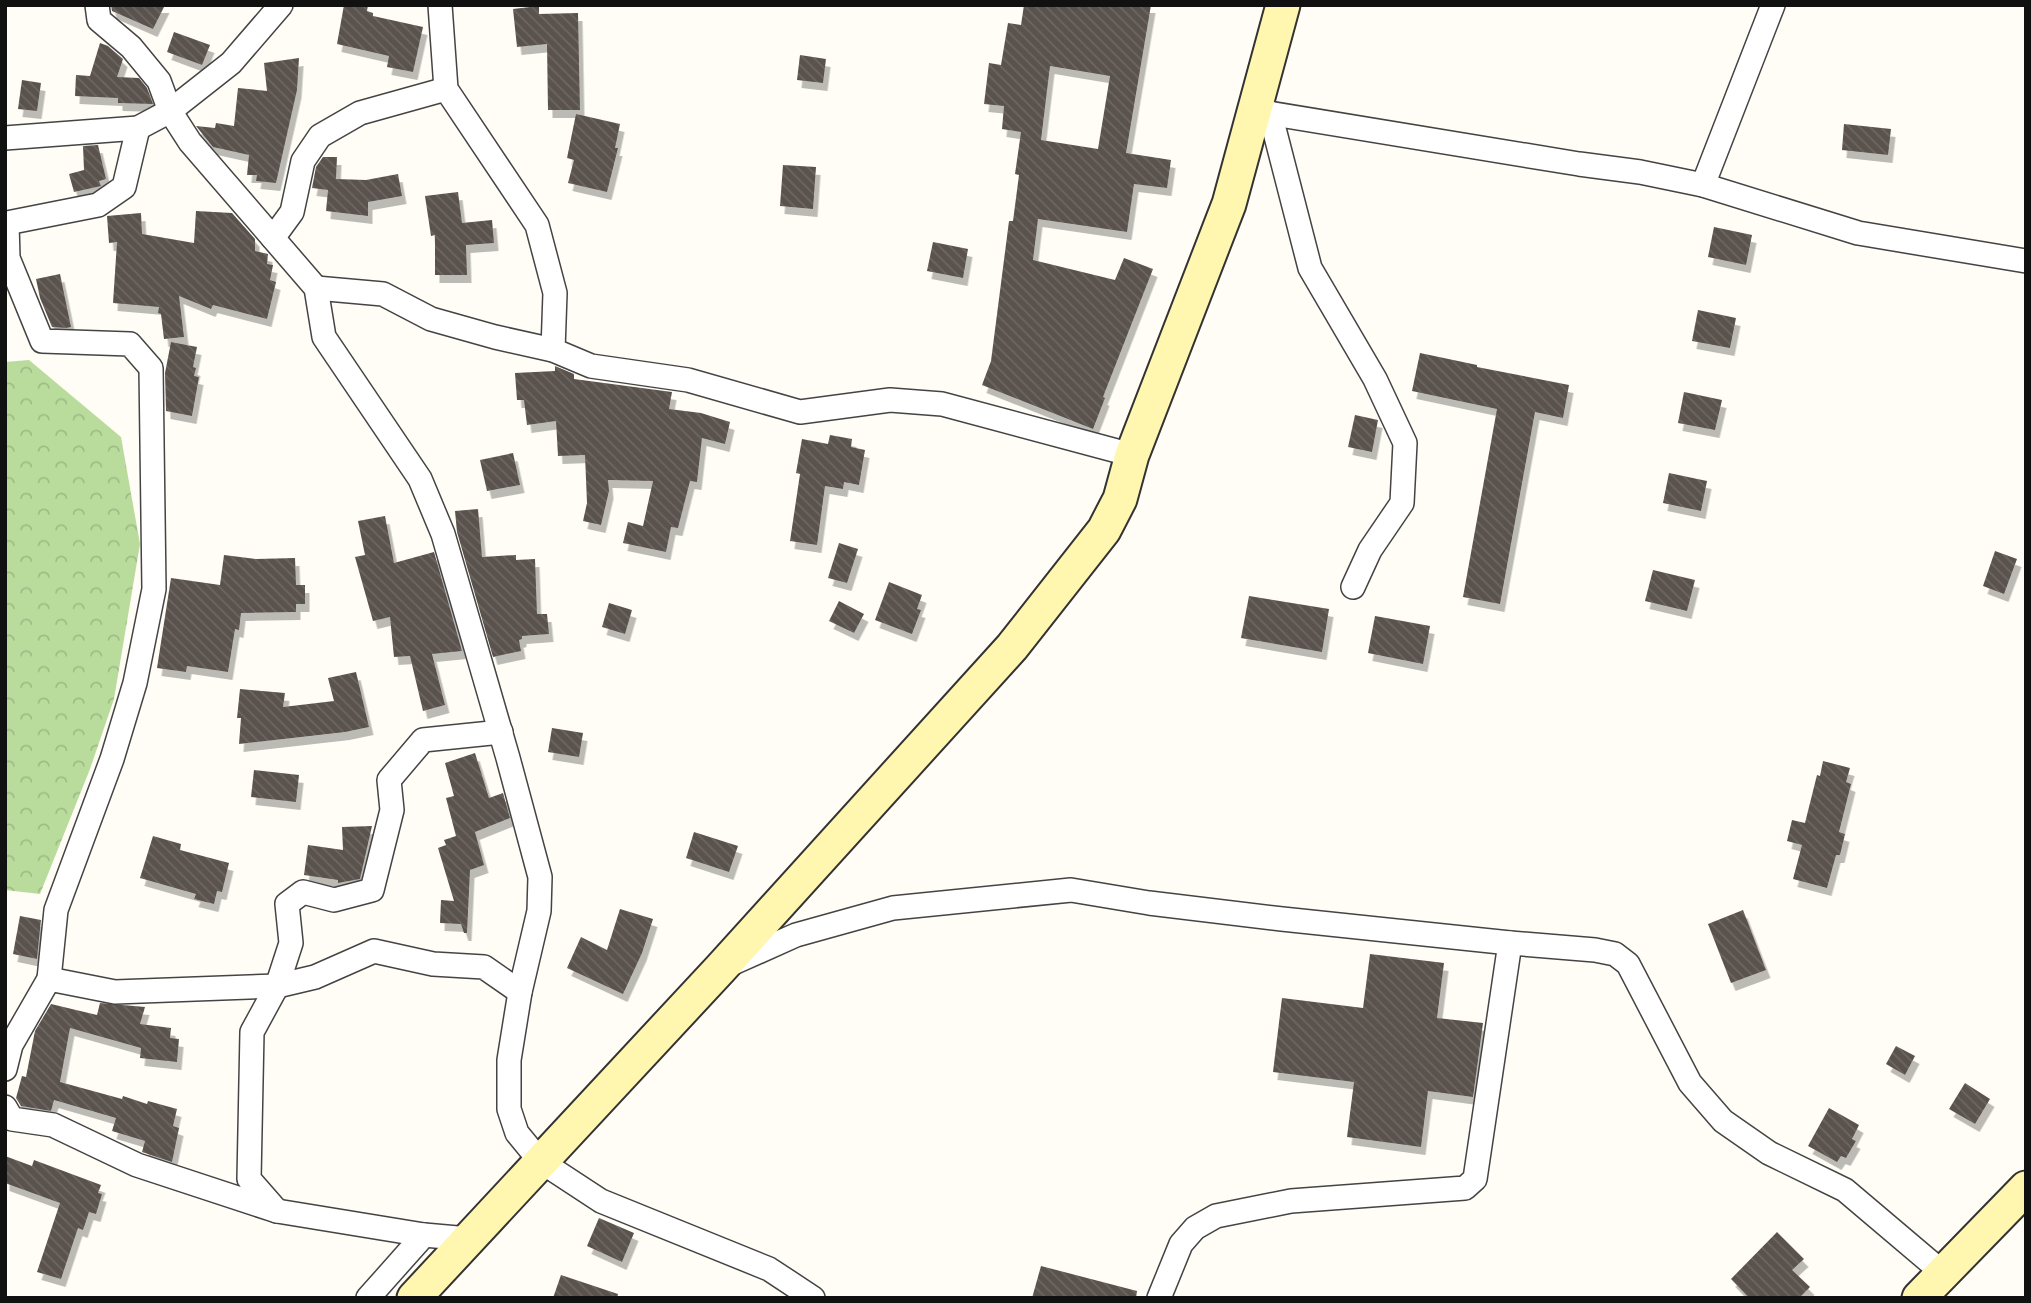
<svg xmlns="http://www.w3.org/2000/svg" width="2031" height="1303" font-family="Spectral,serif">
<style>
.forest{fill:url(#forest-crowns)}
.building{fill:url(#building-back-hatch);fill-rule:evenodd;filter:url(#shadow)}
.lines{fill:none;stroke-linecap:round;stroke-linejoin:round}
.street-casing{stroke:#444;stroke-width:26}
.secondary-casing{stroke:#333;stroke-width:37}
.street{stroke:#fff;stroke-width:23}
.secondary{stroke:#fff6b0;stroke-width:33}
</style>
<defs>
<pattern id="forest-crowns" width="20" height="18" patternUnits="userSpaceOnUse" patternTransform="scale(1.75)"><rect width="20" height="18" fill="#b9dc9c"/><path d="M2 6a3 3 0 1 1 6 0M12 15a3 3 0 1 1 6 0" fill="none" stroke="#9ebc85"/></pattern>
<pattern id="building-back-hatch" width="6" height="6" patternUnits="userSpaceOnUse" patternTransform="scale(1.75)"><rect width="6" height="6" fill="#5a524d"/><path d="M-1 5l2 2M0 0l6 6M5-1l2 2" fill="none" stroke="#6d6662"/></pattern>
<filter id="shadow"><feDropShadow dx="4.5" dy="8" stdDeviation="0" flood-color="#0004"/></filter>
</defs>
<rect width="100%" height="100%" fill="#fffdf5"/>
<!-- forest -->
<path class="forest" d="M29,360l92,77 19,107 -26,155 -24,70 -50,125 -35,-4v-528z"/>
<!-- building -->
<g class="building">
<path d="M111,5h54l-12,24 -41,-18z"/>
<path d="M344,5h24l-1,6 6,2v3l50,11 -10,45 -26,-5 2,-11 -52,-12z"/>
<path d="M1024,5h127l-25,148 45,7 -4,28 -33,-4 -7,48 -89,-13 -5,41 82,20 9,-22 29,11 -50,128 2,1 -12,31 -111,-44 9,-24 18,-140h4l6,-46 -4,-1 6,-42 -19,-3 2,-23 -20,-2 5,-41 12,2 7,-42 13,2zM1050,66l60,10 -12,73 -57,-9z"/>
<path d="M539,6v8l39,-1 2,97h-32l-1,-66 -30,3 -4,-38z"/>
<path d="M174,32l36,13 -8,20 -35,-13z"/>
<path d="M100,43l8,3 15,13 -6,18 22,1 8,10 6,16 -35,-1v-5l-43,-2 1,-21 14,1z"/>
<path d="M800,55l26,4 -3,24 -26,-3z"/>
<path d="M299,58l-2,32 -21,93 -20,-2 1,-6h-10l2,-20 -36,-8 -17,-21 19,2 1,-5 18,3 4,-38 29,3 -3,-28z"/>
<path d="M22,80l19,3 -4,28 -19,-2z"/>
<path d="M576,114l44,10 -5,24h3l-11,44 -39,-9 6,-23 -7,-2z"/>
<path d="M1844,124l47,5 -3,26 -46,-5z"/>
<path d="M98,145l8,34 -7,2 2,5 -27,6 -5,-18 15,-4 -1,-24z"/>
<path d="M323,157h14l-1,22 30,1 32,-6 4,22 -34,6v14l-42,-5 2,-21 -16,-2 4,-21z"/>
<path d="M783,165l33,2 -3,42 -33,-3z"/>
<path d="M458,192l4,31 30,-3 2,23 -28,2 1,30h-32v-40l-4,1 -6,-40z"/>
<path d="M196,211l36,2 23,26v12l13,3 -1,10 6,1 -3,15 6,2 -9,37 -54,-14 -2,4 -32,-13 5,41 -20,2 -3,-25 -3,-1 1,-6 -46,-4 4,-61 -8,1 -2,-27 34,-3 1,21 52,9z"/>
<path d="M1714,227l38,8 -6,30 -38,-8z"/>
<path d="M933,242l35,7 -5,29 -36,-7z"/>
<path d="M60,274l11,53 -5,1 -14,-1 -12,-29 -4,-19z"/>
<path d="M1698,310l38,8 -6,30 -38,-7z"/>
<path d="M171,342l26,5 -4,20 3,1 -2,8 5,1 -7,39 -26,-5 -1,-38z"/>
<path d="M1420,353l57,12v2l92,18 -6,33 -28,-6 -35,192 -37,-7 34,-188 -85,-18z"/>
<path d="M555,366l19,8v5l98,13 -3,17 32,4 29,9 -5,22 -23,-6 -5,44 -7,-1 -12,47 -7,-1 -5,25 -43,-9 5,-21 15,4 10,-45 -45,-1 1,11 -8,34 -18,-4 4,-18 -2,-48 -27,1 -2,-35 -29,4 -3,-25h-7l-2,-27 40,-2z"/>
<path d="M1684,392l38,8 -7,30 -37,-7z"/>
<path d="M1355,415l23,5 -6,32 -24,-5z"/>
<path d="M830,435l22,4 -1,8 14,3 -6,35 -15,-3 -1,7 -18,-3 -8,59 -27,-4 10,-67 -4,-1 6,-34 26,5z"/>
<path d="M513,453l7,32 -33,6 -7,-31z"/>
<path d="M1669,473l38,8 -6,30 -38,-8z"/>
<path d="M478,509l4,48 34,-2v5l19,-1 2,55h10l2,20 -27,2v3l-3,1 2,11 -28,6 -36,-125 -2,-21z"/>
<path d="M385,516l9,47 40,-11 28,99 -30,3 13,51 -22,6 -13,-55 -16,1 -4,-40 -17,4 -18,-64 10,-2 -7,-34z"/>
<path d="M839,543l19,6 -11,34 -19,-5z"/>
<path d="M1995,551l22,8 -13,35 -21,-8z"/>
<path d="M224,555l32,4 39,-1 1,27h9v19h-9v8l-55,1 -2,17 -4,-1 -7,43 -41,-6 -1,6 -29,-4 14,-90 49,7z"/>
<path d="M1653,570l42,10 -8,31 -42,-10z"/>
<path d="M889,582l33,13 -5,14 4,1 -9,24 -37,-14z"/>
<path d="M1249,596l80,13 -7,43 -81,-14z"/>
<path d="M839,601l25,13 -10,19 -25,-12z"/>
<path d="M609,603l23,7 -7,24 -23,-7z"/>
<path d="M1375,616l55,10 -7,38 -55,-11z"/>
<path d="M356,672l13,55 -24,5 -106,12 2,-26h-4l3,-29 45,4 -2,14 51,-6 -6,-23z"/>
<path d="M552,728l31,5 -4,24 -31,-5z"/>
<path d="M475,753l14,45 14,-5 7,25 -35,14 9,33 -14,5 -3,63h-3l-3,-9 -21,-1 1,-23 13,1 -16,-53 8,-3 -2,-5 12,-4 -10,-38 8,-2 -9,-33z"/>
<path d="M1823,761l27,7 -4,14 5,2 -12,48 6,2 -5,21h-4l-9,33 -34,-9 9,-34 -15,-4 5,-21 13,3 12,-48 3,1z"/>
<path d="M254,770l45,5 -3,27 -45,-5z"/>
<path d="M372,826l-12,53 -22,4v-3l-34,-5 4,-30 35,5 -1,-23z"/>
<path d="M694,832l44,14 -9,26 -43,-14z"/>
<path d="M153,836l28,8 -1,6 49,13 -7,29 -5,-1 -3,13 -20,-5 2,-5 -56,-16z"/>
<path d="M620,909l33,10 -11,34 -19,41 -56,-26 14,-31 26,13z"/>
<path d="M1743,910l23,60 -35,13 -23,-59z"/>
<path d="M20,916l21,4 -4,39 -24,-5z"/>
<path d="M1370,954l74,9 -7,55 46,5 -10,74 -45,-6 -7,56 -74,-10 7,-55 -81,-10 9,-74 81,10z"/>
<path d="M100,1003l45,4 -5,17 31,4 -1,10 9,1 -2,23 -37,-4 1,-10 -71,-20 -10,54 62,17 1,-3 24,8 1,-3 29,8 -4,17 6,2 -7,34 -30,-10 3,-11 -33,-10 4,-13 -62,-18 -3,11 -30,-5 -5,-8 6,-22 4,1 9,-46 16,-27 46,11z"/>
<path d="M1896,1046l19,10 -10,19 -19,-11z"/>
<path d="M1965,1083l25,16 -15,25 -26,-15z"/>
<path d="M1829,1108l30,17 -7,14 4,2 -10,17 -5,-2 -4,6 -29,-16z"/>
<path d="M5,1156l27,10 2,-6 67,25 -3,8 4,1 -6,20 -7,-2 -6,18 -5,-2 -17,51 -24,-7 23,-69 -55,-20z"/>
<path d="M599,1218l35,15 -12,29 -35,-16z"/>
<path d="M1777,1232l27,27 -12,11 18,17 -11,11h-50l-18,-19z"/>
<path d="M1041,1266l96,25 -1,7h-104z"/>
<path d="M561,1275l57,19 -1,4h-64z"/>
</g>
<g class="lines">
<defs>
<g id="street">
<path d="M97,5l2,15 32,27 28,34 11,30 20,31 126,146 8,49 96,142 23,55 65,224 32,119 -1,34 -19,81 -11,68v49l8,24 23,28 61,40 168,68 44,29"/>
<path d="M440,5l6,84 91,136 18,68 -2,57"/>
<path d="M1256,111l323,53 61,8 63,13 155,48 168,28"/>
<path d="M1270,113l40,155 65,111 30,64 -3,60 -32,47 -17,37"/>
<path d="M5,138l133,-10 32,-17 61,-48 50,-58"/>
<path d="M1703,185l70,-180"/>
<path d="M273,238l19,-26 11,-51 17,-25 40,-23 86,-24"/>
<path d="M316,288l67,6 48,25 64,18 58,13 38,16 97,14 112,32 90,-12 52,4 190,51"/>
<path d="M731,964l65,-29 97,-27 178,-18 78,13 133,16 228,24 85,7 20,4 13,10 62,119 33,38 46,32 76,37 98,83"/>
<path d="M49,979l7,-69 56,-151 23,-76 19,-94 -3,-221 -21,-24 -88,-3 -34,-83 -1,-35 91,-18 26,-18 14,-59"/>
<path d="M5,1069l6,-24 38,-66 66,13 162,-6 38,-9 59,-26 59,13 51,3 36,25"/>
<path d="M5,1107l7,12 41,6 84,40 140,46 147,24 45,4"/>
<path d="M277,1211l-28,-32 3,-147 25,-46 14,-43 -4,-39 16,-12 31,8 38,-10 20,-80 -3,-30 34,-40 78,-8"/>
<path d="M368,1298l56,-63"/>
<path d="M1159,1298l22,-54 14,-16 21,-12 75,-15 174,-13 10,-9 35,-236"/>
</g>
<g id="secondary">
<path d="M414,1298l307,-330 291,-321 92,-117 16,-31 12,-44 97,-251 54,-199"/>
<path d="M1919,1298l107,-110"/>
</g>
</defs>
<!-- street casing -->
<use href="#street" class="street-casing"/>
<!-- secondary casing -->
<use href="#secondary" class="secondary-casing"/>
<!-- street -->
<use href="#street" class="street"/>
<!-- secondary -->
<use href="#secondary" class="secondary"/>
</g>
<!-- border -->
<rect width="2031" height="1303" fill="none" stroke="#111111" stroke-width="14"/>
</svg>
